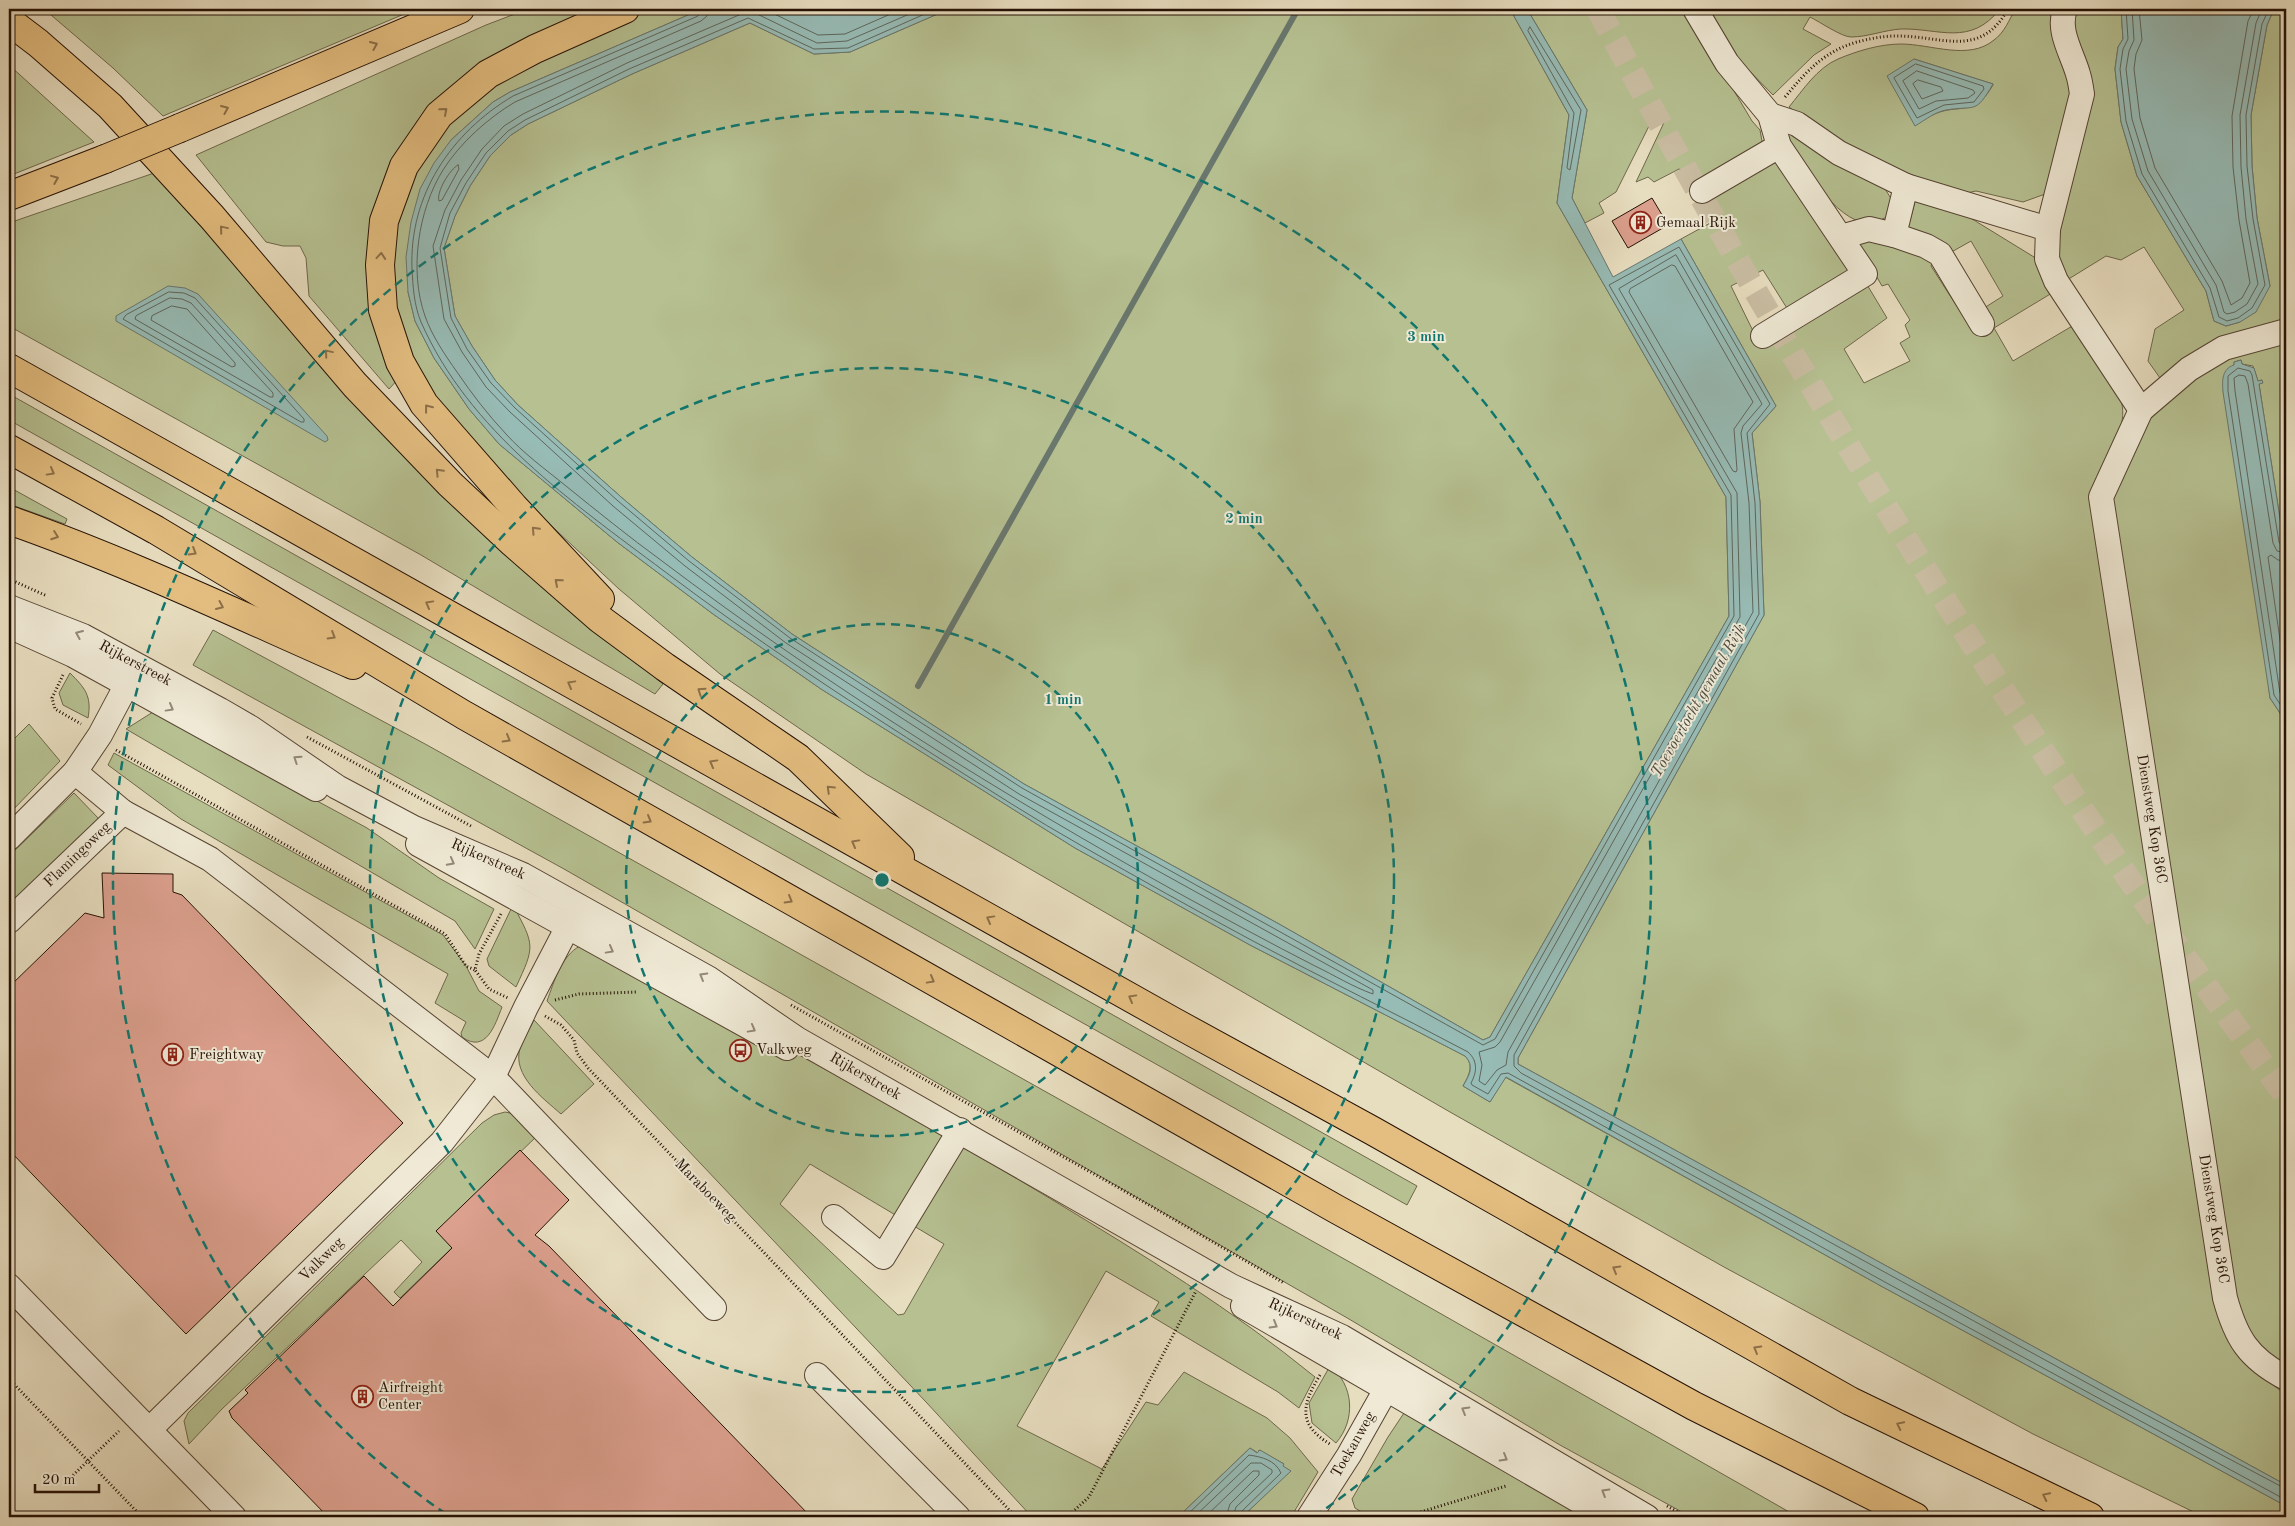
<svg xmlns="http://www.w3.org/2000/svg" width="2295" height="1526" font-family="'Old Standard TT',serif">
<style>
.green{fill:#b6c091;stroke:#6e684a;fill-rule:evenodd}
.water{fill:#97bbb5;stroke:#69776e}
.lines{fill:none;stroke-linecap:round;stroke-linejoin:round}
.shore{stroke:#5e665c;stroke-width:1}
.stream{stroke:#69776e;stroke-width:6}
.building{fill:#dca08e;stroke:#251104}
.minor-tunnel{stroke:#cabea3;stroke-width:24;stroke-dasharray:24 12;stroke-linecap:butt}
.minor-casing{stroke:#564433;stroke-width:26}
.highway-casing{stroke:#251104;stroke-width:30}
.path{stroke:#251104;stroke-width:3;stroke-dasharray:1 2.5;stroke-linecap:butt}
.minor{stroke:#efe9d5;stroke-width:24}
.highway{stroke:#e4be80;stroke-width:28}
.highway-bridge-casing{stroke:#251104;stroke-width:30;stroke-linecap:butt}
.highway-bridge{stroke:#e4be80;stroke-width:28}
.oneway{stroke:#8e7048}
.oneway2{stroke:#948877}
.ring{fill:none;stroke:#0f766e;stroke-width:2.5;stroke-dasharray:9 6}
.labels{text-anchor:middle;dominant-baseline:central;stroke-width:4;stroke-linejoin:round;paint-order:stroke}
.poi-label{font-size:15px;fill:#251104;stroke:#efe9d5;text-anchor:start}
.street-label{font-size:15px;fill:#251104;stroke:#efe9d5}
.water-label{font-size:16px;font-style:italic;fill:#4d4c42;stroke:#efe9d5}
.centre{fill:#0f766e;stroke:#efe9d5;stroke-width:2.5}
.ring-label{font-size:15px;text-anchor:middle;font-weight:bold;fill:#0f766e;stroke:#efe9d5;stroke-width:4;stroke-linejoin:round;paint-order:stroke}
</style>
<rect width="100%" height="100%" fill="#e7ddbf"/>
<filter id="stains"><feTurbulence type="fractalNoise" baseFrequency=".004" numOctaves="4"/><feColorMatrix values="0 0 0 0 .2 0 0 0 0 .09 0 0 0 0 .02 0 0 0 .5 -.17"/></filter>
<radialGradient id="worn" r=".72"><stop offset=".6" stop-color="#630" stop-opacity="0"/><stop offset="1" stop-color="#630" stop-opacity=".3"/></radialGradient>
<!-- green -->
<g class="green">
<path d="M44,9h372l-253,107 -50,-48z"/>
<path d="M528,9h81l-128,62 -103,148 22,158 -11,12 -80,-93 -3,-38 -6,-12h-17l-17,-4 -70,-87 290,-130z"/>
<path d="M643,9h59l-192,83 -17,10 -42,38 -43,152 7,29 19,37 35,51 30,35 118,98 96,72 108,75 254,159 175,97 215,111c10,10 3,20 -2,30l27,16 15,-25 376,209 405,220v11h-82l-171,-83 -309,-167 -274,-155 -584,-338 -146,-100 -101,-85 -91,-85 -60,-60 -62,-87 -18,-91 22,-97 35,-50 92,-64z"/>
<path d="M949,9h561l59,106 -12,88 169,294 3,119 -239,421 -7,3 -204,-116 -255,-140 -232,-150 -100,-77 -71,-60 -103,-92 -23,-25 -23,-34 -17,-30 -11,-68 11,-32 15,-30 20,-30 21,-21 17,-11 104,-50 118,-51 64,31 36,-2z"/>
<path d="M1527,9h158l67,112 8,9 2,11 -6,10 -52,27 -25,-9 -25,13 -6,-5 -12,5 32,-68 -10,-6 -42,84 -17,11 5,10 -19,10 -13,-25 15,-88z"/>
<path d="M1705,9h144l4,5 6,-5h141c-30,38 -61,19 -99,20 -17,1 -33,8 -50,8 -9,0 -31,-15 -41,-20l-7,12 28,15 -17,11 -41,40 -40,-41z"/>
<path d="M2015,9h41l16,76 -24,108 -25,9 -47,-11 -14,3 -67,-23 -53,-26 -53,-38c14,-17 28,-39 49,-48 19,-8 42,-15 63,-15 30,0 68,17 93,-4 10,-7 16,-21 21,-31zM1914,59l79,25v1c-20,34 -33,17 -61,30z"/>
<path d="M2073,9h48l2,30 -5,8 -3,22 6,53 16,54 69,115 8,30 12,5 14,-4 30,-36 -13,-68 -5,-52 -1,-51 16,-90 7,-16h12v315l-126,54 -12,-17 7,-32 29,-19 -40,-63 -23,13 -15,-4 -39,24 -12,-26 -1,-12 33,-130 -14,-79z"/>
<path d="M9,65l85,77 -85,34z"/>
<path d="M1783,127l101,60 9,15 -6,15c-5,2 -12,6 -18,6 -34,0 -69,-63 -87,-88z"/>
<path d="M1778,160l72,111 -60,42 -27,-43 -32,16 23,47 112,-50 21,35 -43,31 20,34 46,-22 -10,-18 10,-6 -5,-12 5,-5 -22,-36 -6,2 -23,-40 4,-8 71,20 -3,8 41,64 9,-20 22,-14 -32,-55 -23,13 -41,-22 9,-34 48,16 70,43 18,36 -58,35 19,33 61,-36 46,72c9,25 -6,47 -16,70l141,896 41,32v90l-768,-421v-6l246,-443 -4,-113 -8,-69 24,-27 -95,-167 31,-17v-27z"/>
<path d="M157,172l435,454 71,58 -8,10 -234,-139 -412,-229v-103z"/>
<path d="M2286,342v215l-27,-173 3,-1v-3l-4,1 -5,-15 -11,-2 -1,-4 -7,2 36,336 16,24v646l-30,-23 -24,-47 -120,-795 12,-35 22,-45 41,-40 54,-33z"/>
<path d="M9,394l1408,792 -10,19 -1398,-785z"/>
<path d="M9,487l58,32 -2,5 -56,-20z"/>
<path d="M213,630l214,115 944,529 427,243h-107l-131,-72 -211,-126 -785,-450 -371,-204z"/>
<path d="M70,673c15,15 22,23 18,45l-25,-13 -4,-12z"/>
<path d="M153,712l214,116 72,50 55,31 -19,40 -20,-28 -329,-192z"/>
<path d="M29,724l31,37 -51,53v-70z"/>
<path d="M114,753l329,182 23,31 13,25 23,16c-7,18 -16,47 -40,30l-1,-4 5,-11 -31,-19 13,-29 -267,-155 -73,-54z"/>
<path d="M74,793l26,27 -91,88v-52z"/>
<path d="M513,905c22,41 22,41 3,82l-27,-21 -2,-7z"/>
<path d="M580,946l31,6c147,81 296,160 440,247 91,55 182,111 264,178l-16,31 -21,-16 -127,-76 8,-14 -53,-31 -89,155 85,43 44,-67 12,3 26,-33 83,46 23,20 28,34 -27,45h-49l48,-46 -8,-5 2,-2 -25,-14 -1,3 -8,-5 -72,69h-146l-106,-115 -379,-401c7,-19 14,-45 33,-55zM810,1164l134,80 -40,70 -6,1 -118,-111z"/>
<path d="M534,1020l60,64 -33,30c-18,-16 -49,-38 -41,-66 3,-10 10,-19 14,-28z"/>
<path d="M505,1112l10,2 24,20 -95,92 14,16 -58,56 -6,-6 28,-30 -21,-22 -179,169 -33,35 -5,-23 4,-8 294,-290 12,-8z"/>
<path d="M1330,1366c24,19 26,54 6,77l-24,-20 -3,-20z"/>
<path d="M1408,1407l174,110h-212l-15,-9 -3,-9 36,-62z"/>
</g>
<!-- water -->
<g class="water">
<path d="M702,9h247l-99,43 -36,2 -64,-31 -118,51 -104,50 -17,11 -21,21 -20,30 -15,30 -11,32 11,68 17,30 23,34 23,25 103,92 71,60 100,77 232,150 255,140 204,116 7,-3 239,-421 -3,-119 -169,-294 12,-88 -59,-106h17l60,101 -15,88 41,79 68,-38 95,167 -24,27 8,69 4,113 -246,443v6l768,421v21l-405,-220 -375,-209 -16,25 -27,-16c6,-10 12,-20 2,-30l-215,-111 -175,-97 -254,-159 -108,-75 -96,-72 -118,-98 -30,-35 -35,-51 -19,-37 -7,-29 -2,-35 5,-35 9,-33 14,-26 17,-23 42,-38 17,-10z"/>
<path d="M2121,9h153l-7,16 -16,90 1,51 5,52 13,68 -14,26 -16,10 -14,4 -12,-5 -8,-30 -69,-115 -16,-54 -6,-53 3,-22 5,-8z"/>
<path d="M1914,59l79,25c-18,31 -17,21 -47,26 -11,2 -21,10 -31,16l-28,-50z"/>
<path d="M168,286l17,2 13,6 129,142 1,4 -3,2 -209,-121v-5z"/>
<path d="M2241,360l1,4 12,4 4,13 4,-1 1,3 -4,1 27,173v165l-16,-24 -47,-306c-1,-12 -1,-23 11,-27v-3z"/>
<path d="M1250,1448l7,5 3,-3 24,14 -1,2 8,5 -49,46h-64z"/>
</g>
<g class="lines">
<!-- shore -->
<g class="shore">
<path d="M702,9l-4,7 -185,80c-62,37 -104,99 -101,173 1,18 2,36 9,53 48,109 151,180 243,249 90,68 183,129 278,189 46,29 92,59 140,86 56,32 113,64 171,95 71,38 144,73 215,111 10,9 9,20 3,31l1,2 16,9 13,-20 7,-1 375,208 403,219"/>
<path d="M708,9l-1,7 -6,5 -186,81c-27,16 -55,41 -72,68 -25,40 -34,101 -18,146 7,20 20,39 32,56 15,22 31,43 49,62 17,19 39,35 60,52 31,25 63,51 96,75 164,124 340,234 520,334 44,24 88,48 133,71 19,9 38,21 58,28v-4l-354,-196 -233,-151 -101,-77 -72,-60 -103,-94 -24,-25 -24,-35 -18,-33 -11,-73 12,-36 16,-30 21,-31 22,-23 19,-12 104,-51 119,-51 9,1 62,30 30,-2 74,-32"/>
<path d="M764,9l54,26 27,-1 57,-25"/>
<path d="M936,9l-88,39 -34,1 -66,-31 -119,51 -104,51 -17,11 -22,22 -20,30 -16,30 -10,35 11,70 16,31 24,34 24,25 103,93 71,60 101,77 232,150 461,257 12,-6 239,-423 -3,-121 -122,-210 70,-38 91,157 -23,29 8,70 4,111 -245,441v11l7,7 599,328 166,88"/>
<path d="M2126,9l2,30 -5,10 -3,20 6,52 16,53 68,114 9,29 8,4 11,-3 14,-10 13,-23 -12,-66 -6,-53 -1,-51 16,-91 7,-15"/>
<path d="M2132,9l2,31 -5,11 -3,18 6,50 16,52 68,114 8,27 3,2 8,-2 12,-8 11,-20 -12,-65 -5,-52 -1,-52 16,-92 6,-14"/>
<path d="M2139,9l3,31 -6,14 -2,15 6,49 15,50 67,113 9,24 11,-7 8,-15 -11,-63 -6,-53 -1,-51 16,-95 6,-12"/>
<path d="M1530,27l51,83 -11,60 -3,-2 7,-55 -46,-82z"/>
<path d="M1916,64l67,22 1,3 -10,13 -30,3 -27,13 -23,-40z"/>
<path d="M1917,71l56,19 2,3 -7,5 -32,3 -17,8 -16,-28z"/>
<path d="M1918,80l23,7 2,4 -21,8 -9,-15z"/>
<path d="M458,165l1,4 -17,31 -3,1c-3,-9 11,-32 19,-36z"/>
<path d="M1676,255l86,149 -19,22 -2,7 8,70 4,109 -245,440 -2,13 -9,5 -12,15 -6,-4 3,-16 -3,-13 16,-5 5,-5 240,-425 -3,-124 -118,-204z"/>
<path d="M1672,265l3,1 78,136 -19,27 3,41 -1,2 -3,-1 -104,-179 1,-3z"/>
<path d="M169,292l15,1 11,5 109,121v3h-3l-178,-103 3,-4z"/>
<path d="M170,298l12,1 9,4 82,90v4h-3l-135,-78 1,-3z"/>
<path d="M172,306l15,3 48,54v3l-3,1 -81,-47 1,-4z"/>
<path d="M2286,547l-4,-1 -3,-4 -27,-167 -2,-4 -12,-3 -10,8v15l46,304 12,18"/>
<path d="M2286,553l-9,-2 -4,-8 -25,-159 -3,-8 -6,-1 -5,3 1,13 45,302 6,9"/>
<path d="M2286,561l-8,-1 -7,-5 -3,2 18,124"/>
<path d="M1185,1517l64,-62c13,2 26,5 32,18l-40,39 -2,5"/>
<path d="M1194,1517l57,-54h10l11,7v3l-36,34 -3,10"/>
<path d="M1205,1517l48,-46h6v4l-29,29 -4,13"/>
</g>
<!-- stream -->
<path class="stream" d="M918,686l380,-677"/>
</g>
<!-- building -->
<g class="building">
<path d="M1652,198l16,27 -40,23 -16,-27z"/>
<path d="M102,873l71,1v18l9,3 221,228 -217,211 -177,-184v-163l76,-74 19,5z"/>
<path d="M520,1150l49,50 -34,35 14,11 262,271h-483l-96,-99 -3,-7 19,-18 -3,-3 119,-114 29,30 59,-58 -16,-17z"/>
</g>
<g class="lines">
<!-- minor-tunnel -->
<path class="minor-tunnel" d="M1598,9c159,299 338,587 529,867 52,74 106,147 159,220"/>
<defs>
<g id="minor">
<path d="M1695,9l32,54 43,52 9,31 86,128 -102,62"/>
<path d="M1770,115l27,9 42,29 67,33 142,43 -1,30 9,22 85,129"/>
<path d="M1702,191l77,-45"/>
<path d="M2048,229l34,-135c-1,-7 -2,-14 -4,-20 -6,-21 -21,-43 -13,-65"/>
<path d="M1894,235l32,11 14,8 42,70"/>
<path d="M1841,237l28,-8 25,6 12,-49"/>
<path d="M2286,331l-62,17 -35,21 -48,41 -40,87 124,801c11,40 23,60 61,80"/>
<path d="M9,607l74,29 137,74 31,18 86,59 77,41 109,47 185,103 89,61 434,247 111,51 305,180"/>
<path d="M9,626l64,29 243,134"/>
<path d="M123,812l87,47 283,218 221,231"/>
<path d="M9,838l66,-66 25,-37 34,-64"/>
<path d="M418,844l369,204"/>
<path d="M9,921l114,-109 -48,-40"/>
<path d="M834,1217l49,40 77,-127"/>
<path d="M9,1286l225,231"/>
<path d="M1243,1306l364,211"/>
<path d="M817,1375l141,142"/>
<path d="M150,1429l292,-287 51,-65 33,-70 49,-94"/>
<path d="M1309,1517l40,-62 44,-78"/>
</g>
<g id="highway">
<path d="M9,21l29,22 72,63 102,111 143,168 95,99 63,59 87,76 65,48 133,91 102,99"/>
<path d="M180,128l280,-119"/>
<path d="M9,196l96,-37"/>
<path d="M9,368l1165,654 199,109 477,270 240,116"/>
<path d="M9,449l147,81 308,185 872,494 358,197 221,111"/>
<path d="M9,520c117,41 230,95 344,145"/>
<path d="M600,599l-86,-92 -90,-103 -24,-42 -17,-52 -3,-45 4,-44 20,-55 35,-51 49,-41 47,-25 90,-40"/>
</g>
</defs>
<!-- minor casing -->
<use href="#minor" class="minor-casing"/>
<!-- highway casing -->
<use href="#highway" class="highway-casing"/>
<!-- path -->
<g class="path">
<path d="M1785,97c22,-26 38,-45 72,-55 11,-3 26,-6 38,-6 45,-1 85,24 113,-27"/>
<path d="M9,579l38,17"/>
<path d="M63,675l-11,23 3,11 26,15"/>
<path d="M307,737l164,89"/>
<path d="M116,750l329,184 21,32 9,4"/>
<path d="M501,914l-22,40 -4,16 14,19 19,9"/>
<path d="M555,1000l24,-6 59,-2"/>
<path d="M791,1005l330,184 163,94"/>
<path d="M545,1016l16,9 13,15 3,13 11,15 428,449"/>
<path d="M1320,1375c-17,28 -24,49 10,69"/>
<path d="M9,1379l133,138"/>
<path d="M68,1480l51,-49"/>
<path d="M1667,1506l20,11"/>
<path d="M1067,1517l22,-20 107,-206"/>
<path d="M1404,1517l102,-31"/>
</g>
<!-- minor -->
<use href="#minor" class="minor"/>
<!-- highway -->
<use href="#highway" class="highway"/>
<defs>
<path id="highway-bridge" d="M105,159l75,-31"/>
</defs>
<!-- highway-bridge casing -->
<use href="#highway-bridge" class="highway-bridge-casing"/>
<!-- highway-bridge -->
<use href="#highway-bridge" class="highway-bridge"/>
</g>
<!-- one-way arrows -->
<defs><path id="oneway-chevron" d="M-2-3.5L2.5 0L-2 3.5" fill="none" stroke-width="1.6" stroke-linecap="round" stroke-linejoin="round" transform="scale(1.25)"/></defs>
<g class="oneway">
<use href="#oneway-chevron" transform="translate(374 45) rotate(-23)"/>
<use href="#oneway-chevron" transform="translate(225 109) rotate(-23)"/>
<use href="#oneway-chevron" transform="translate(444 111) rotate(-41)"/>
<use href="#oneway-chevron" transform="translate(55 179) rotate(-22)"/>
<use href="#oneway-chevron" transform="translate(223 229) rotate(-130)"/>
<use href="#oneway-chevron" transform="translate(381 256) rotate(-85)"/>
<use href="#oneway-chevron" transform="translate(328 353) rotate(-130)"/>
<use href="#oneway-chevron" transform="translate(428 408) rotate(-128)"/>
<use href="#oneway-chevron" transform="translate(51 472) rotate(29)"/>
<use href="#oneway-chevron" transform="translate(439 472) rotate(-134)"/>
<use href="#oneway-chevron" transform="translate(535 530) rotate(-133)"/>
<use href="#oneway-chevron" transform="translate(55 536) rotate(20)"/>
<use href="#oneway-chevron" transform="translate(193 552) rotate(31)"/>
<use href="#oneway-chevron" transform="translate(558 582) rotate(-139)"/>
<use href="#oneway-chevron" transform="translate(429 604) rotate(-151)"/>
<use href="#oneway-chevron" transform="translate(220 606) rotate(24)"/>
<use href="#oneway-chevron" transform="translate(332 636) rotate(31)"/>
<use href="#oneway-chevron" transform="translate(571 684) rotate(-151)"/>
<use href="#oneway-chevron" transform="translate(701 691) rotate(-146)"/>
<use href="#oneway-chevron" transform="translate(507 739) rotate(30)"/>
<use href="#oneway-chevron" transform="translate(713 763) rotate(-151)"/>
<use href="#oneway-chevron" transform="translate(830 789) rotate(-136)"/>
<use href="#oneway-chevron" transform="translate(648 820) rotate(30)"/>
<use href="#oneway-chevron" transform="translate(855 843) rotate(-151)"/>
<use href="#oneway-chevron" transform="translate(789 900) rotate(30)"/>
<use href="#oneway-chevron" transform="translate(990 919) rotate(-151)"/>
<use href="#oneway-chevron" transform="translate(931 980) rotate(29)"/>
<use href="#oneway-chevron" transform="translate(1132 998) rotate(-151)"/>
<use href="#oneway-chevron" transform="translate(1616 1269) rotate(-150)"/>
<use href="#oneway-chevron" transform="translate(1757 1349) rotate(-150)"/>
<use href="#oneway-chevron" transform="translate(1900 1425) rotate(-154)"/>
<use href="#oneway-chevron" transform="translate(2046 1496) rotate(-154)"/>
</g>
<g class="oneway2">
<use href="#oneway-chevron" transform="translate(79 634) rotate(-157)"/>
<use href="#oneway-chevron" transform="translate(170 708) rotate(29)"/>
<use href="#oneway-chevron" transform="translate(297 759) rotate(-146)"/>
<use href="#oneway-chevron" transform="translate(451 862) rotate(28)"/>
<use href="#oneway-chevron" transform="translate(610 950) rotate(29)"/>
<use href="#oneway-chevron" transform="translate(703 976) rotate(-150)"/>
<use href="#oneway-chevron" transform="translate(752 1029) rotate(29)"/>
<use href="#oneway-chevron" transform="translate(1274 1325) rotate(30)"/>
<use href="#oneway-chevron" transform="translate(1465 1410) rotate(-150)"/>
<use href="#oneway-chevron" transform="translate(1504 1458) rotate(30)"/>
<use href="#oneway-chevron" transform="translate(1605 1492) rotate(-149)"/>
</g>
<!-- distance rings -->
<g class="ring">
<circle cx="882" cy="880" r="256"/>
<circle cx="882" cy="880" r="512"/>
<path d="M446 1514A769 769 0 1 1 1318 1514"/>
</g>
<!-- icons -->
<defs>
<symbol id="building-ring" viewBox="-11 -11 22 22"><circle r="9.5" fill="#efe9d5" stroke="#8f2418" stroke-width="1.5"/><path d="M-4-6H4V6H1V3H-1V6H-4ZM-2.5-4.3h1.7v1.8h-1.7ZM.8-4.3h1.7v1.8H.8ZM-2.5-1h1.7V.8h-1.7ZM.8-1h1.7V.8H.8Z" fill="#8f2418"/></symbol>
<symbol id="bus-ring" viewBox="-11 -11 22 22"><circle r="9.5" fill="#efe9d5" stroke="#8f2418" stroke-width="1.5"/><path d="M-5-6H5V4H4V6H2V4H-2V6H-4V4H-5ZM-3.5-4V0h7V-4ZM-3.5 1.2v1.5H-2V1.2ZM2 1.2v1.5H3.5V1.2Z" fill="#8f2418"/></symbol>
</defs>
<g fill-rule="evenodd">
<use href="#building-ring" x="1628" y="210" width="25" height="25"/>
<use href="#bus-ring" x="728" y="1038" width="25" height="25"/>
<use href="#building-ring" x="160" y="1042" width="25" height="25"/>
<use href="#building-ring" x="350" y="1384" width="25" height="25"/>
</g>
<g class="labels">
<!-- poi labels -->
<g class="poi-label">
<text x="1656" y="223">Gemaal Rijk</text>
<text x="756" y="1050">Valkweg</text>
<text x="189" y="1055">Freightway</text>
<text x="378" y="1388">Airfreight<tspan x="378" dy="17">Center</tspan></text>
</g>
<!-- street labels -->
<g class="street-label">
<text transform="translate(135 664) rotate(28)">Rijkerstreek</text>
<text transform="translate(2151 819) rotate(81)">Dienstweg Kop 36C</text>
<text transform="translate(78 855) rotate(-44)">Flamingoweg</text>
<text transform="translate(488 860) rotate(24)">Rijkerstreek</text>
<text transform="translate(865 1077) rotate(30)">Rijkerstreek</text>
<text transform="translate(705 1191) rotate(46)">Maraboeweg</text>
<text transform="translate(2213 1219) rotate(81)">Dienstweg Kop 36C</text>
<text transform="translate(322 1260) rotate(-45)">Valkweg</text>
<text transform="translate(1305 1320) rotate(25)">Rijkerstreek</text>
<text transform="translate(1354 1445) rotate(-60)">Toekanweg</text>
</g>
<!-- water labels -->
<g class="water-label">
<text transform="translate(1699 701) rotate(-60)">Toevoertocht gemaal Rijk</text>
</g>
</g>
<circle cx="882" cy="880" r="8" class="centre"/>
<g class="ring-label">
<text x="1426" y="341">3 min</text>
<text x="1244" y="523">2 min</text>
<text x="1063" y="704">1 min</text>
</g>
<!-- margin -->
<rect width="2295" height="1526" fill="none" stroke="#e7ddbf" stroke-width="30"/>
<rect x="10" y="10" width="2275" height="1506" fill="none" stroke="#251104" stroke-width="2.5"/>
<rect x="15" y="15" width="2265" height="1496" fill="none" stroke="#251104"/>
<!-- scale -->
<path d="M35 1484v8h64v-8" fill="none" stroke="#251104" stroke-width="2.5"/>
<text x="42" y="1484" font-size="15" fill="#251104" stroke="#efe9d5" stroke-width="4" paint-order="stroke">20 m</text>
<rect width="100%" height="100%" filter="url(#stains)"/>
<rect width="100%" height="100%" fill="url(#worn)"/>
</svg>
